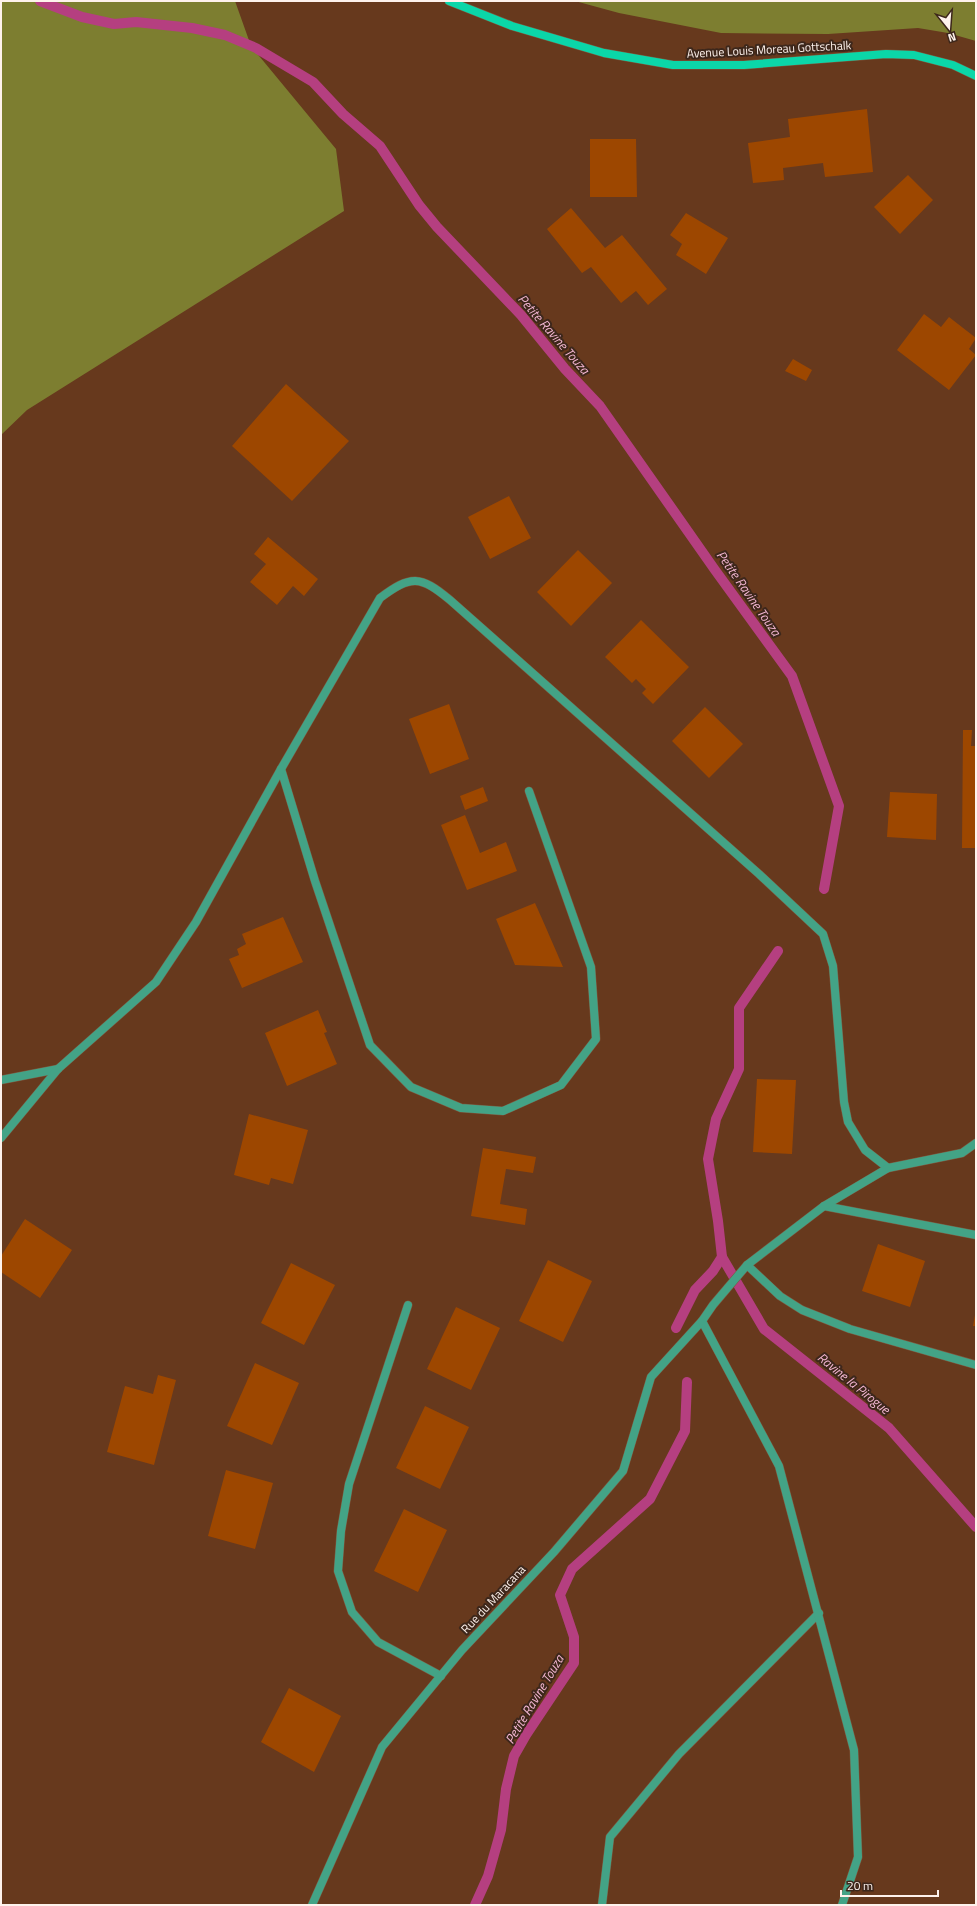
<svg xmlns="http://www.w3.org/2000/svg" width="977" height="1906" font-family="'Titillium Web',sans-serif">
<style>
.forest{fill:#7d7e30}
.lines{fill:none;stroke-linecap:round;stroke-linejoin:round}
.stream{stroke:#b53f80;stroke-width:10}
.building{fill:#9d4700}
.minor-casing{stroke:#7f573e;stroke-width:9}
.secondary-casing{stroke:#7f573e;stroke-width:9}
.minor{stroke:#43a386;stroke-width:8}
.secondary{stroke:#0bd6a8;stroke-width:8}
.labels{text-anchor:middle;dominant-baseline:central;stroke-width:4;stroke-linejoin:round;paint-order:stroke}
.street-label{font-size:12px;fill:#fef2ec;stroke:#3d271b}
.water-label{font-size:13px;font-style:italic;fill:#f5b8d4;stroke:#3d271b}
</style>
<rect width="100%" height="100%" fill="#67391d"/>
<!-- forest -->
<g class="forest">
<path d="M1,1h234l16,45 85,103 8,62 -317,199 -26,25z"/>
<path d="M575,1h401v40l-28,-8 -30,-5 -90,6 -107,-1 -102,-20z"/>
</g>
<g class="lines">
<!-- stream -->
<g class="stream">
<path d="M40,1l42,16 32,7 22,-2 56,6 33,7 31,13 57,34 30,32 37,32 39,59 18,22 84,88 44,54 35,37 115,164 77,106 47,130 -15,83"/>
<path d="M722,1257l42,72 125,99 87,99"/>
<path d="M676,1328l19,-38 18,-19 9,-14 -4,-36 -10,-62 8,-40 23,-50v-61l39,-57"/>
<path d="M475,1905l13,-29 13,-46 5,-41 8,-33 12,-21 48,-72v-26l-14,-42 12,-26 78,-70 35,-68 2,-49"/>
</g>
</g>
<!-- building -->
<g class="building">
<path d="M867,109l6,63 -48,5 -2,-14 -40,5 1,12 -31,3 -5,-40 42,-6 -2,-18z"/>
<path d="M590,139h46l1,58h-47z"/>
<path d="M908,175l25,25 -33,34 -26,-27z"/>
<path d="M571,208l34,40 17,-13 45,54 -19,16 -12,-14 -15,12 -30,-36 -9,6 -35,-44z"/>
<path d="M686,213l42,25 -22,36 -30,-19 6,-11 -12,-9z"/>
<path d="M924,314l17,13 8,-10 27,21 -7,11 7,6 -27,35 -52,-40z"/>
<path d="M793,359l19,11 -6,11 -21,-10z"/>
<path d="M286,384l63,57 -57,60 -60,-55z"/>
<path d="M509,496l22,42 -41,21 -22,-42z"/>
<path d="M268,537l50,42 -14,17 -11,-10 -16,19 -27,-23 16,-18 -12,-10z"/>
<path d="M578,550l34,33 -41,43 -34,-34z"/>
<path d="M641,620l48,47 -36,37 -11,-11 4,-4 -10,-10 -4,4 -27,-26z"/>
<path d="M449,704l20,55 -39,15 -21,-55z"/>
<path d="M705,707l38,37 -34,34 -37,-37z"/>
<path d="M963,730h9l-1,16h5v102h-14z"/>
<path d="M483,787l5,14 -23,9 -5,-14z"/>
<path d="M890,792l47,2 -1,46 -49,-3z"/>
<path d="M465,815l15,38 26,-11 11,29 -50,19 -26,-65z"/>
<path d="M535,903l8,18 20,46 -48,-2 -19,-46z"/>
<path d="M283,917l20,45 -61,26 -13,-29 10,-4 -2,-6 9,-5 -4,-10z"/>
<path d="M318,1010l9,22 -3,1 13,31 -50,22 -22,-53z"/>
<path d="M757,1079l39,1 -4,74 -39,-2z"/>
<path d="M249,1114l59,16 -15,54 -22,-6 -2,7 -35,-10z"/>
<path d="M483,1148l53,9 -3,16 -27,-4 -6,35 27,5 -2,16 -54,-9z"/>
<path d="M25,1219l47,31 -32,48 -39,-26v-16z"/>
<path d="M878,1244l47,17 -15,46 -48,-16z"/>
<path d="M548,1260l44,21 -29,61 -44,-21z"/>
<path d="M291,1263l44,22 -31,60 -43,-22z"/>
<path d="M456,1307l44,21 -29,62 -44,-21z"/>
<path d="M975,1315h1v11h-3z"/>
<path d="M255,1363l44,20 -27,62 -45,-19z"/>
<path d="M158,1375l18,5 -22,85 -47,-13 18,-66 28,8z"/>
<path d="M425,1406l44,21 -29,62 -44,-21z"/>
<path d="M226,1470l47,13 -18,66 -47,-13z"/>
<path d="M404,1509l43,21 -29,62 -44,-21z"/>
<path d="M289,1688l52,28 -27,56 -53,-30z"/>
</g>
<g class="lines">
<defs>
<g id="minor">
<path d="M281,769l34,112 55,164 41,42 50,21 42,3 58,-26 35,-46 -5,-72 -62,-176"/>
<path d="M1,1080l57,-11"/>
<path d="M1,1138l57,-69 98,-87 40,-60 85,-153 99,-171c31,-23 40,-23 70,2l309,274 64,60 10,32 11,136 4,20 17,28 23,18"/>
<path d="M824,1206l152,29"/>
<path d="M747,1265l33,31 22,14 48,19 126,36"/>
<path d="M408,1305l-59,179 -8,47 -3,40 14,41 26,30 63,34"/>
<path d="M312,1905l70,-158 80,-97 92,-98 69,-81 28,-94 51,-56"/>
<path d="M602,1905l8,-68 69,-83 140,-141"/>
<path d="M842,1905l16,-48 -4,-107 -75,-284 -77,-145 11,-16 34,-40 77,-59 64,-38 74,-15 14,-10"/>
</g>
<path id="secondary" d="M449,1l63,25 92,27 69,12h71l142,-11 28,1 39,10 23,11"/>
</defs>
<!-- minor casing -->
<use href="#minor" class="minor-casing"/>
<!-- secondary casing -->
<use href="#secondary" class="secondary-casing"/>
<!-- minor -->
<use href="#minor" class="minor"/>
<!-- secondary -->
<use href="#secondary" class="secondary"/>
</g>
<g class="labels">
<!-- street labels -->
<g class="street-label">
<text transform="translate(769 49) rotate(-3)">Avenue Louis Moreau Gottschalk</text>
<text transform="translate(493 1599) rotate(-47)">Rue du Maracana</text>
</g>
<!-- water labels -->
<g class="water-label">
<text transform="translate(554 334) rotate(49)">Petite Ravine Touza</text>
<text transform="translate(749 593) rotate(55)">Petite Ravine Touza</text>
<text transform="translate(854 1383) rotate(39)">Ravine la Pirogue</text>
<text transform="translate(534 1699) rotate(-59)">Petite Ravine Touza</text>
</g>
</g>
<!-- border -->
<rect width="977" height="1906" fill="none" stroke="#fef2ec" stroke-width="4"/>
<!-- north arrow -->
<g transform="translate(949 28) rotate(163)" stroke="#3d271b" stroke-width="3" paint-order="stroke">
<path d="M0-3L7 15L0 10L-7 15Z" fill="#fef2ec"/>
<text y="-6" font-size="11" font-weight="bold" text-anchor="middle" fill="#fef2ec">N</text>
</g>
<!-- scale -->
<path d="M841 1890v6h97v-6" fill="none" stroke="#fef2ec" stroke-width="2"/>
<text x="847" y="1890" font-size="12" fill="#fef2ec" stroke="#3d271b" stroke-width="3" paint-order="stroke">20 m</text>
</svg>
